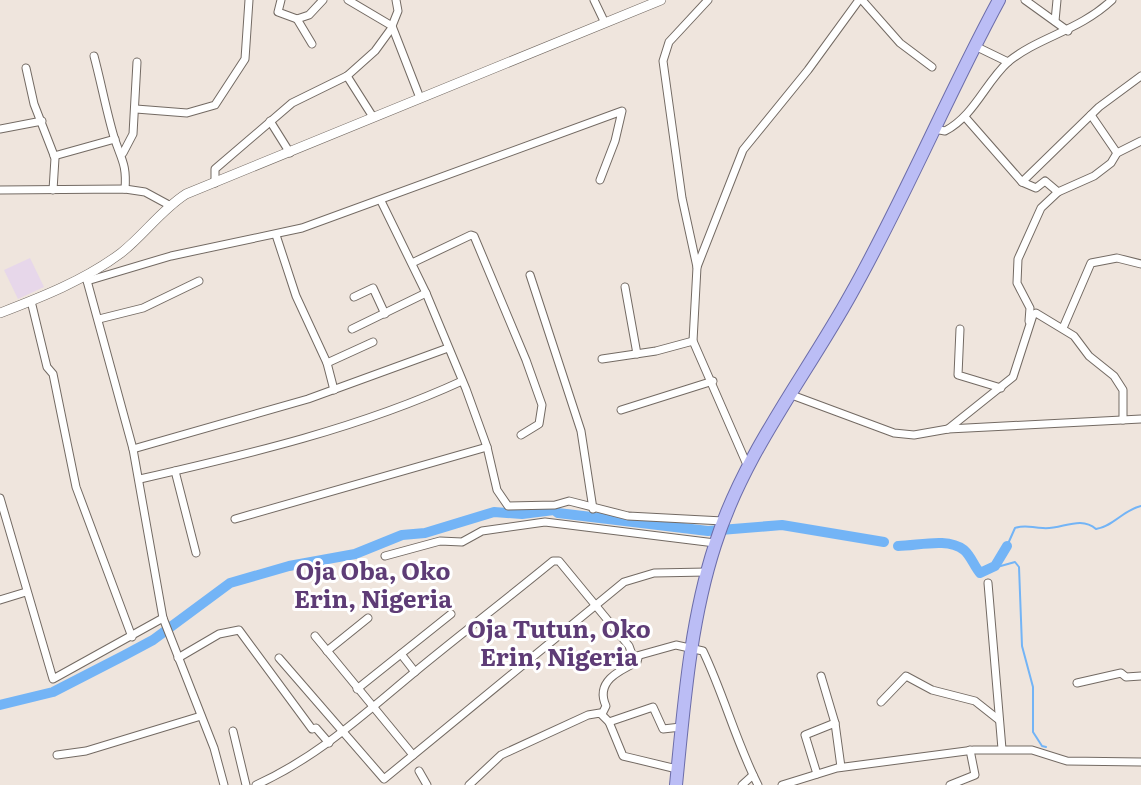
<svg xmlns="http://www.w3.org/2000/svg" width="1141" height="785" font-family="Literata,serif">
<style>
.commercial{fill:#e7d7ea}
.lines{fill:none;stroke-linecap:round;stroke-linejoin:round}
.stream{stroke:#73b4f6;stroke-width:2}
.river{stroke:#73b4f6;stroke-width:10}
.minor-casing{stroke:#736a63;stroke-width:9}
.tertiary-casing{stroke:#736a63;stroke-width:10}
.primary-casing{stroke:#6c6da9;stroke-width:14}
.minor{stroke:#fff;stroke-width:7}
.tertiary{stroke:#fff;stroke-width:9}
.primary{stroke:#bbbdf5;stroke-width:12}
.labels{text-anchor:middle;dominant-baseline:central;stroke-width:6;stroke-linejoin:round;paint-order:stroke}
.district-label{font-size:24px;font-weight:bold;fill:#5e3c76;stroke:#fff}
</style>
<rect width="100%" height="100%" fill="#efe5dd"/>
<!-- commercial -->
<path class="commercial" d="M30,258l14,29 -26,12 -14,-29z"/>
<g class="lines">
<!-- stream -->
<g class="stream">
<path d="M1007,546l8,-18c11,-4 17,0 28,0 18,2 37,-13 53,1 18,-3 27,-19 45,-23"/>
<path d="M990,569l25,-7 4,5 3,79 11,41v45l9,14 4,1"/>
</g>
<!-- river -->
<g class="river">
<path d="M898,546c20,0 49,-9 66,4 7,6 10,16 16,23l15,-7 12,-20"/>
<path d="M0,705l53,-13 72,-37 28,-15 77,-57 59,-17 66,-12 47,-19 23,-2 69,-21 28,2 32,-4 4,3 150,18 74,-6 102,17"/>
</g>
<defs>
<g id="minor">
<path d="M281,0l-3,12 19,7 12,-4 14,-15"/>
<path d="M348,0l44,26 28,72"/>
<path d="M594,0l10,21"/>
<path d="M862,0l38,43 32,24"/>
<path d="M1025,0l43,31"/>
<path d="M297,19l15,25"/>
<path d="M1055,21l2,-21"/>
<path d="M392,26l6,-15 -2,-11"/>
<path d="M975,46l33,16"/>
<path d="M94,56c7,26 12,54 20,81 7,22 13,27 11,52"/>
<path d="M26,68l8,36 21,54 -2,32"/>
<path d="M347,76l26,41"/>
<path d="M136,109l51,4 28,-8 30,-46 4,-59"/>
<path d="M1091,115l26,38"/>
<path d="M965,117l57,65 14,6 9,-7 13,11"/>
<path d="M270,121l20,32"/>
<path d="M0,129l42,-8"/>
<path d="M934,129l11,2c29,-15 40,-48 63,-69 30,-25 71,-31 104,-62"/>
<path d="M123,153l10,-19 4,-72"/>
<path d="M54,156l61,-17"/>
<path d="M1022,182l77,-75 42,-31"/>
<path d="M215,183v-14l77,-66 55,-27 28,-25 16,-22"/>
<path d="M0,190l125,-1 20,3 24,13"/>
<path d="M381,201l45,92 40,96 21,58 10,43 11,16 47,-1 14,-4 59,15 95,5"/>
<path d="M276,235l20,61 31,67 7,27"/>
<path d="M412,263l59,-28 3,1 52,124 16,45 -3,19 -18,11"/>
<path d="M697,267l-15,-69 -19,-137 6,-19 39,-42"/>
<path d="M530,275l51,156 12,78"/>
<path d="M86,277l47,172 30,169 51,130 10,37"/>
<path d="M87,281l84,-25 131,-28 320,-117 -7,30 -15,39"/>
<path d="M625,287l12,67"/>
<path d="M354,297l19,-9 12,26"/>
<path d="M31,301l16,66 6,7 23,113 56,150"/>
<path d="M99,319l44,-11 56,-27"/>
<path d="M1029,321l1,-13 -13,-25 1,-24 23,-51 17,-16 36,-16 17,-13 6,-10 24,-12"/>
<path d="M1063,328l28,-65 26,-5 24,6"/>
<path d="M352,329l74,-36"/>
<path d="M960,329l-2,46 43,13"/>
<path d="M602,359l54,-8 37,-10"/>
<path d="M327,363l46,-21"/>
<path d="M789,394l105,39 20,2 34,-6 193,-10"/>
<path d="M621,410l92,-29"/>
<path d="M948,429l65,-52 20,-62 3,-2 38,23 15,20 25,20 9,14v30"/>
<path d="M133,449l175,-50 140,-51"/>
<path d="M748,467l-55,-126 4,-74 46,-117 65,-80 51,-70"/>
<path d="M175,471l21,82"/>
<path d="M140,479c109,-25 220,-51 322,-98"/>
<path d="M0,498l53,181 110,-61"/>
<path d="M235,519l252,-72"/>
<path d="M385,556l55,-15 22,1 20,-11 63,-9 170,21"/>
<path d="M988,583l14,166"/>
<path d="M0,600l26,-8"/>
<path d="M315,636l98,119"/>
<path d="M327,651l41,-33"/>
<path d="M401,654l14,18"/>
<path d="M178,658l41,-24 20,-4 73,99 4,-1 13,15"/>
<path d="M279,658l105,121 240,-197 30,-9 53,-1"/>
<path d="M821,676l14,47 6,44"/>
<path d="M1077,683l44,-10 5,4 15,-1"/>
<path d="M357,689l94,-75"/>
<path d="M881,702l25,-26 26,14 43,11 24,19"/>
<path d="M602,714l4,-8c-11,-24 12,-35 31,-44l1,-4"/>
<path d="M609,722l44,-15 10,22 18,-2"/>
<path d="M233,731l13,54"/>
<path d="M57,755l29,-4 115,-35"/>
<path d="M419,771l8,14"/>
<path d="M817,774l-12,-39 30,-12"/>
<path d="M256,785c62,-28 108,-71 160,-114 45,-37 92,-73 137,-110h6l70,85 4,11 43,-12 27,6c21,44 33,91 55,134"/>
<path d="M469,785l32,-30 87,-40 12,-2 9,9 14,34 54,13"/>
<path d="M742,785l11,-10"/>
<path d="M782,785l55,-17 137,-18h58l35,11 74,1"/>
<path d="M950,785l25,-10 -5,-25"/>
</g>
<path id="tertiary" d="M0,313c42,-16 85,-33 121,-60 23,-18 40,-43 65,-59l475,-194"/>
<path id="primary" d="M676,785c8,-80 14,-163 39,-240 29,-92 90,-168 136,-251 54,-96 96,-198 148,-294"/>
</defs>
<!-- minor casing -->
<use href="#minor" class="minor-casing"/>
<!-- tertiary casing -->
<use href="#tertiary" class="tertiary-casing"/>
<!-- primary casing -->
<use href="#primary" class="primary-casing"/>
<!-- minor -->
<use href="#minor" class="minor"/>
<!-- tertiary -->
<use href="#tertiary" class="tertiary"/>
<!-- primary -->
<use href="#primary" class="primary"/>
</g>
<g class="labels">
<!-- district labels -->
<g class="district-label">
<text x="373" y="569">Oja Oba, Oko<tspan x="373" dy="28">Erin, Nigeria</tspan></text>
<text x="559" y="627">Oja Tutun, Oko<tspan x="559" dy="28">Erin, Nigeria</tspan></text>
</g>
</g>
</svg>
